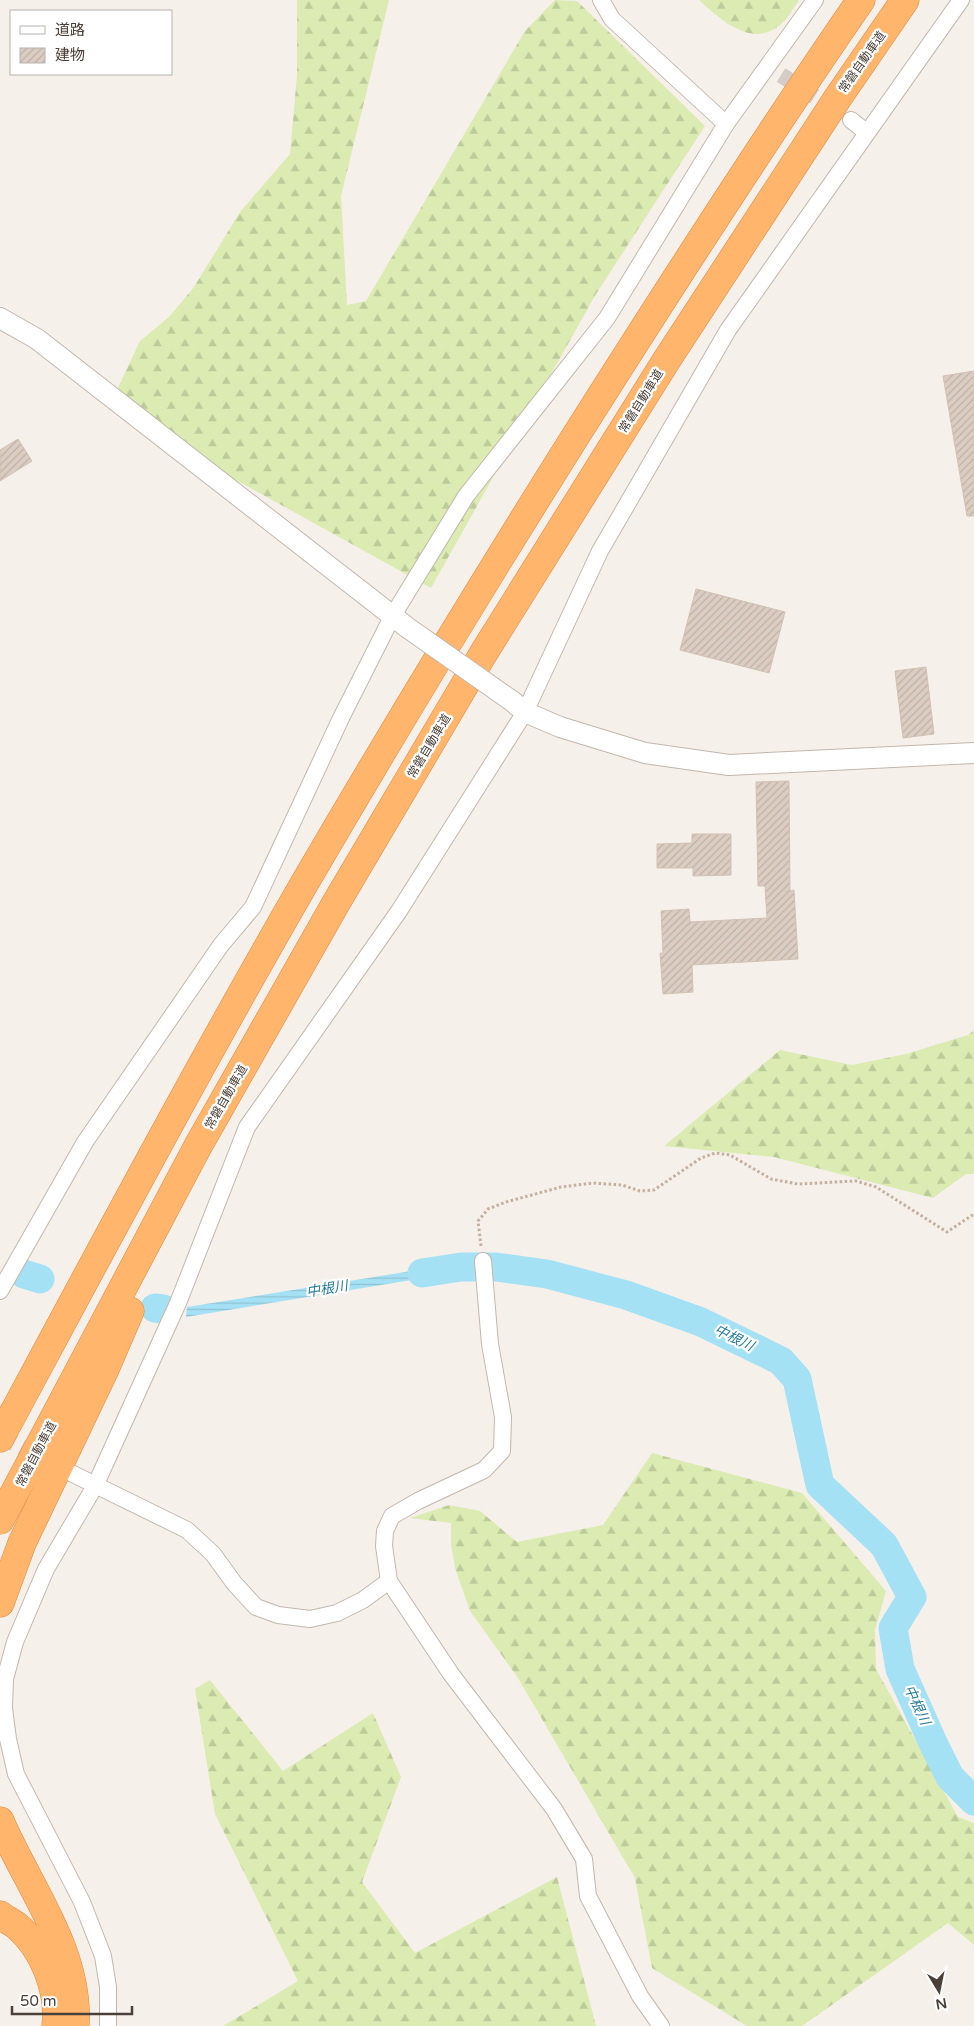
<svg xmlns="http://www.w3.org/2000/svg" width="974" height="2026" font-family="'Varela Round','Noto Sans JP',sans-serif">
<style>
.forest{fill:url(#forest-firs)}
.water{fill:url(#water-rules)}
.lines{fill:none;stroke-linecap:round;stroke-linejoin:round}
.river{stroke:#a5e1f4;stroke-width:29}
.building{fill:url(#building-hatch);stroke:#d3c1b2}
.minor-tunnel{stroke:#d4cdc7;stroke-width:16;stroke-dasharray:16 8;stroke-linecap:butt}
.minor-casing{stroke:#c2b7ac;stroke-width:18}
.tertiary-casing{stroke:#c2b7ac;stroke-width:22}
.motorway-casing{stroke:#e48636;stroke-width:29}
.path{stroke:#c4b09d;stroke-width:3;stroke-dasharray:2.5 2.5;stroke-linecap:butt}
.minor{stroke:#fff;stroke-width:16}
.tertiary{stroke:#fff;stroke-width:20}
.motorway{stroke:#ffb56c;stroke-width:28}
.tertiary-bridge-casing{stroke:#c2b7ac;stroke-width:22;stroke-linecap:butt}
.tertiary-bridge{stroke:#fff;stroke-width:20}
.labels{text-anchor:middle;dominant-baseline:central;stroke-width:4.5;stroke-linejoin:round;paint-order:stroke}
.street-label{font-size:12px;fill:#4b4038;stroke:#fff}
.water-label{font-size:14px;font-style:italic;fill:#267d9b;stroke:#fff}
</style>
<defs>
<pattern id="forest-firs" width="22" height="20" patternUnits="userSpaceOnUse" patternTransform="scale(1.25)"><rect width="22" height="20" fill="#dbebb2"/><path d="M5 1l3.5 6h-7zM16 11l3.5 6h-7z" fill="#bdcb9a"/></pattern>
<pattern id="water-rules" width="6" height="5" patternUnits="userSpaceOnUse" patternTransform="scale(1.25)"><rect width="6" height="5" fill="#a5e1f4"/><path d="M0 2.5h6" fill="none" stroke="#90c2d2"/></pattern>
<pattern id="building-hatch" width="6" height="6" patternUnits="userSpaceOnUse" patternTransform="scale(1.25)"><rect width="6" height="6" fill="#dbcdc2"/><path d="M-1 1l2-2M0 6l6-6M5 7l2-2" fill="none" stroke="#bdb1a7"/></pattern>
</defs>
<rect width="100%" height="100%" fill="#f6f0eb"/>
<!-- forest -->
<g class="forest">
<path d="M297,0h92l-48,196 6,109 19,-4 159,-270 30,-31 22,1 128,125 -109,168 -165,294 -323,-179 32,-68 29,-24 25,-30 46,-75 50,-58 7,-79z"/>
<path d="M699,0h100c-6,8 -11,19 -19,25 -29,24 -60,-6 -81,-25z"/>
<path d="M974,1030v144h-8l-33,24 -159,-41 -110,-11 116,-96 72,15 54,-11 62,-19z"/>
<path d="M652,1453l150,40 84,98 -11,39 1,39 82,148 16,6v122l-26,-22 -146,103h-55l-95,-58 -17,-90 -117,-200 -48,-67 -15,-43 -4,-24v-21l-41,-5 39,-13 31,6 37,31 86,-17z"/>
<path d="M210,1680l73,91 90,-58 28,64 -39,105 53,71 142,-76 39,149h-373l75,-45 -83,-167 -20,-125z"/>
</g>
<!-- water -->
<path class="water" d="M461,1263v9l-275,45 1,-10z"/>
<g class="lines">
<!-- river -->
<g class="river">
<path d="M422,1273l39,-6h35l51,7 79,21 75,27 80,39 16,18 23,106 64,60 28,52 -19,31 7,41 33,74 17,34 24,24"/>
<path d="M24,1274l16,5"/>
<path d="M155,1308l8,1"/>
</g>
</g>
<!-- building -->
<g class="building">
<path d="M974,371v145h-7l-24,-140z"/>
<path d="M18,439l14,22 -32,20v-31z"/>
<path d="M696,589l89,23 -16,61 -89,-23z"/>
<path d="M926,667l8,67 -31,4 -8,-67z"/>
<path d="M789,781l1,110 4,-1 4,69 -106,6 1,27 -30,2 -3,-41h3l-2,-42 28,-2 1,13 77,-4 -2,-32h-7l-2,-104z"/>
<path d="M692,834h39v41l-38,1v-8h-36v-24l35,-1z"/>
</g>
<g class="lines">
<!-- minor-tunnel -->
<g class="minor-tunnel">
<path d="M781,75l58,37"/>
<path d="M0,1436l42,22"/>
</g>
<defs>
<g id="minor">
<path d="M601,0l11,19 114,105"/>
<path d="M851,120l15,12"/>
<path d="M483,1261l7,83 13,73 -1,34 -18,19 -66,31 -26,15 -7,15 -1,15 5,35 62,93 103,135 30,50 4,37 52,100 21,30"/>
<path d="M0,1291l85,-149 136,-197 32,-38 88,-189 51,-101 74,-121 141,-178 119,-194 89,-124"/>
<path d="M71,1473l116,57 26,24 21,29 22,24 22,8 32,4 27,-6 26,-13 26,-19"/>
<path d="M108,2026v-39l-5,-31 -21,-54 -66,-128 -8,-35 -4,-31 1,-29 10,-37 31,-73 49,-83 83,-183 69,-176 152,-216 126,-199 75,-161 128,-221 233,-330"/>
</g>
<g id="tertiary">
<path d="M0,318l37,21 371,289"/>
<path d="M512,701l13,11 35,15 85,26 84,12 245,-12"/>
</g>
<g id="motorway">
<path d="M0,1438c100,-186 199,-372 304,-554 88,-151 178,-299 271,-447 93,-147 187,-294 286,-437"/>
<path d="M0,1520l198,-374 138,-243 147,-249 183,-293 171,-262 68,-99"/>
<path d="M0,1603l22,-60 83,-174 25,-58"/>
<path d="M0,1821c28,66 80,130 75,205"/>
<path d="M0,1915c5,4 12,7 17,11 27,23 43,65 39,100"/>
</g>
</defs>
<!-- minor casing -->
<use href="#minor" class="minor-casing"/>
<!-- tertiary casing -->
<use href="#tertiary" class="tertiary-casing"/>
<!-- motorway casing -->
<use href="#motorway" class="motorway-casing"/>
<!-- path -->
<path class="path" d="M481,1246l-3,-25 10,-12 18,-7 55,-15 32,-4 29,2 18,6 14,-1 47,-32 14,-5 15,2 41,24 27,5 58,-3 20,6 71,45 27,-18"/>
<!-- minor -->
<use href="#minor" class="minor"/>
<!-- tertiary -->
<use href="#tertiary" class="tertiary"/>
<!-- motorway -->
<use href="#motorway" class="motorway"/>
<defs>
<path id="tertiary-bridge" d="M408,628l104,73"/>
</defs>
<!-- tertiary-bridge casing -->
<use href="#tertiary-bridge" class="tertiary-bridge-casing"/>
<!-- tertiary-bridge -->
<use href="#tertiary-bridge" class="tertiary-bridge"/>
</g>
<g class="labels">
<!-- street labels -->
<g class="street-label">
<text transform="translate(862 62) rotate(-55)">常磐自動車道</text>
<text transform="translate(641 401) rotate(-58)">常磐自動車道</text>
<text transform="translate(429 746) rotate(-59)">常磐自動車道</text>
<text transform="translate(226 1097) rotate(-60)">常磐自動車道</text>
<text transform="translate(36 1454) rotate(-62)">常磐自動車道</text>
</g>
<!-- water labels -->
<g class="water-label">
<text transform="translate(327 1289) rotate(-9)">中根川</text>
<text transform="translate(734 1338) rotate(26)">中根川</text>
<text transform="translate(917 1705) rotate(65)">中根川</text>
</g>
</g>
<!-- legend -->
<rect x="10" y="10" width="162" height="65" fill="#ffffff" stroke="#b7b3af"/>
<rect x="20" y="26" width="25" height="8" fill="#ffffff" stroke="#b7b3af"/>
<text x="55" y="35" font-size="15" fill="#4b4038">道路</text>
<rect x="20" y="48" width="25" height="15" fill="url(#building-hatch)" stroke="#b7b3af"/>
<text x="55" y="60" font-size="15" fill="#4b4038">建物</text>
<!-- north arrow -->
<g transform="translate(939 1991) rotate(170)" stroke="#ffffff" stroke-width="4" paint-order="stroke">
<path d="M0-4L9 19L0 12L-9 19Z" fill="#4b4038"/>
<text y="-8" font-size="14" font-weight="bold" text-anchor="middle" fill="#4b4038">N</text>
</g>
<!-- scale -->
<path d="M12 2006v8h120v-8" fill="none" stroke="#4b4038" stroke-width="2.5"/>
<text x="20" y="2006" font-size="15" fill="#4b4038" stroke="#ffffff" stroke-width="4" paint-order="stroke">50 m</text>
</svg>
